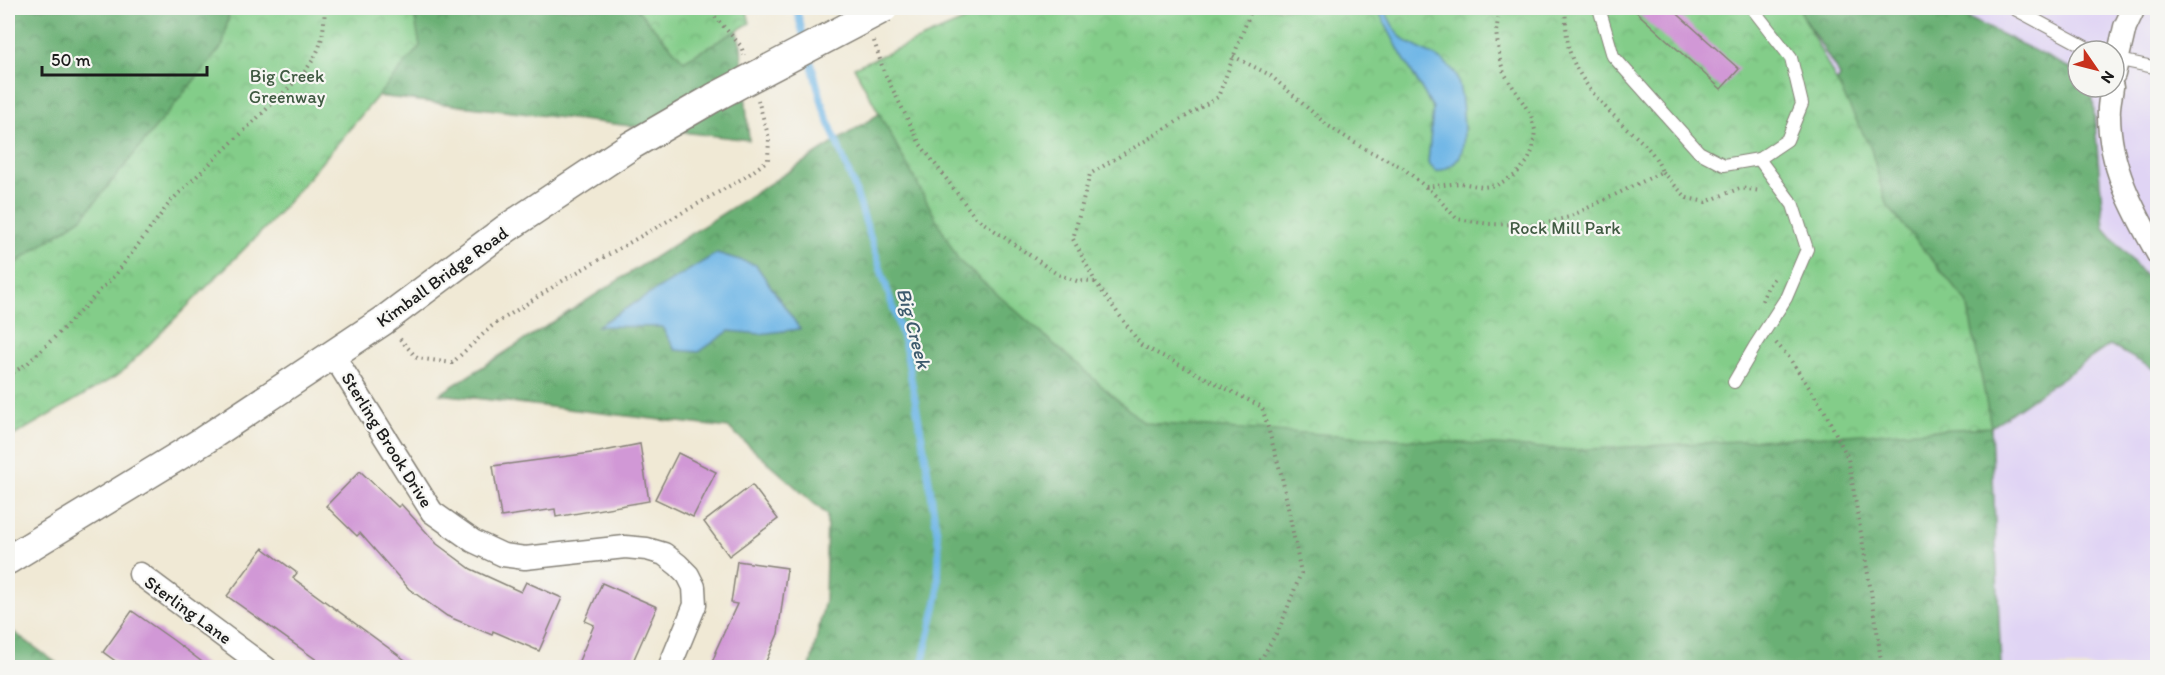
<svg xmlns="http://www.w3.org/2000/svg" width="2165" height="675" font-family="Itim,sans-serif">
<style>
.built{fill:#e0d4f4;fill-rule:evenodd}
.forest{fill:url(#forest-crowns);stroke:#436648;stroke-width:1.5}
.park{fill:url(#park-crowns);stroke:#507452;stroke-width:1.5}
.water{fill:#6eb6e6;stroke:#456981;stroke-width:1.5}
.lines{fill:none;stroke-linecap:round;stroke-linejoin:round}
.stream{stroke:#6eb6e6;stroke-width:7}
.building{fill:#d198d6}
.service-casing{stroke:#868278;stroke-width:14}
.minor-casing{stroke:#868278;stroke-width:25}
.tertiary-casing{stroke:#868278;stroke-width:31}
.path{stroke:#868278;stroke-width:4;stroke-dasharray:1.5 4.5;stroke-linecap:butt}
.service{stroke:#fff;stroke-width:12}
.minor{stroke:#fff;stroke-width:22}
.tertiary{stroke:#fff;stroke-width:28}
.tertiary-bridge-casing{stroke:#868278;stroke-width:31;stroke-linecap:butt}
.tertiary-bridge{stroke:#fff;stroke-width:28}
.labels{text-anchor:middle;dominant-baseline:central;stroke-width:4.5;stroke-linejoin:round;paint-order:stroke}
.park-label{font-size:18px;fill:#405a42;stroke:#f6f6f2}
.street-label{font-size:18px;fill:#1c1c1c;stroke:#f6f6f2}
.water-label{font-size:20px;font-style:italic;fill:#3d5a6d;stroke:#f6f6f2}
</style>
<defs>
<pattern id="forest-crowns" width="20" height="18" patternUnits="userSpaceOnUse" patternTransform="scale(1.5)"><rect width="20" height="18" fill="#6ab075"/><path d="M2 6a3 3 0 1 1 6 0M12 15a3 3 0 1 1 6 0" fill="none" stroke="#568e5f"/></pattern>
<pattern id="park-crowns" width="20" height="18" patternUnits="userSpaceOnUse" patternTransform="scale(1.5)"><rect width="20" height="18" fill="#83cd89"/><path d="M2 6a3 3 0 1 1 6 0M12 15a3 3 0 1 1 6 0" fill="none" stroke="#71af76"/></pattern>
</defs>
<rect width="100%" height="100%" fill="#f6f6f2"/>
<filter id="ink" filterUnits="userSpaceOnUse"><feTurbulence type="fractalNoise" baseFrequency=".0167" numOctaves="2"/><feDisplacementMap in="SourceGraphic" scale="12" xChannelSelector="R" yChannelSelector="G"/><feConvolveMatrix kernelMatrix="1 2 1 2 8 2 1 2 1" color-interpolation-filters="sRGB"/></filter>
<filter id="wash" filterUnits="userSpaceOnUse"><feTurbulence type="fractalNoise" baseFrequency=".008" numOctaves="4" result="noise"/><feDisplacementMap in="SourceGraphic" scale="24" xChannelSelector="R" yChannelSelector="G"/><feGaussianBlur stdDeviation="1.35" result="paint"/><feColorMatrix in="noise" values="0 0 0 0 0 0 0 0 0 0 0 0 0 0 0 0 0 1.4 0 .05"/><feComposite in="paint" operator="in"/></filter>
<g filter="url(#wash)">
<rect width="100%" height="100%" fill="#f0e9d5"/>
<!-- built -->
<path class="built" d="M1799,8h358v659h-156l-10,-240 -105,-223zM2078,51h36v36h-36z"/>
<!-- forest -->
<g class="forest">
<path d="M8,8h723l10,38 8,94 -439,-52 -228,130 -74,50z"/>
<path d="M1045,8l723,220 72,-152 -42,-68h150l130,64v15h14l12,141 53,62v81l-47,-26 -119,82 10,240h-1191l15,-67 2,-85 -98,-87 -289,-34z"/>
<path d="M11,630l51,37h-54v-34z"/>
</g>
<!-- park -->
<g class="park">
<path d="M230,8h183l7,38 -149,176 -151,152 -112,65v-171l74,-50 141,-173z"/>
<path d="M636,8h110l4,15 -66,38z"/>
<path d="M994,8h805l72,141 15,55 81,98 24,125 -417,23 -430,-27 -185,-162 -105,-194z"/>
</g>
<!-- water -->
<g class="water">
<path d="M1377,8h7c4,9 9,20 16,28 15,15 42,18 54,36 9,15 14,72 5,86 -6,8 -15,12 -23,14l-8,-9 5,-55 -32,-54z"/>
<path d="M717,253l39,12 44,64 -40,5 -31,-3 -30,21 -24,-2 -13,-23 -65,-1z"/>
</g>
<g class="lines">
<!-- stream -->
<g class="stream">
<path d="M796,8l9,33"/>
<path d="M809,55l15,55 30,76 51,159 20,109 14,92 -1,50 -17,72"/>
</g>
</g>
<g id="blocks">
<!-- building -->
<g class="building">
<path d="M1632,8h39l68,61 -18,20z"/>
<path d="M640,444l9,57 -93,16 -1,-8 -54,8 -8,-51 106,-14z"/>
<path d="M678,453l38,19 -23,45 -38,-18z"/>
<path d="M360,471l38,36 3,-3 36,40 34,25 50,23 5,-10 36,16 -23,53 -46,-20 -1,4 -45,-19 -38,-27 -49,-56 -3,3 -31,-30z"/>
<path d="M752,485l26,34 -49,37 -25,-34z"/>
<path d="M263,548l34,25 -4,5 123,90h-88l-101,-72z"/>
<path d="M737,561l50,7 -9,66 -15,34h-53l6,-16h-1l22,-48 -6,-1z"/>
<path d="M602,583l55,24 -27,61h-54l18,-43 -9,-4z"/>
<path d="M132,611l41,29 37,28h-85l-22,-16z"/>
</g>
</g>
</g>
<g filter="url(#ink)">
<use href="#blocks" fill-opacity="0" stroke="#868278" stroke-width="1.5"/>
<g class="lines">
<defs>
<g id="service">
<path d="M1599,8l14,48 86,96 25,13 35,-6 34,46 14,44 -21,49 -31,48 -21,36"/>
<path d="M1752,8l39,50 11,46 -15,36 -28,19"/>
<path d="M2013,8l80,43"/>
<path d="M2115,59l43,9"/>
</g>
<g id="minor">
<path d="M2114,74l11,-47 9,-19"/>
<path d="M2112,87c-1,9 -4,19 -3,28 0,51 24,95 49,139"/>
<path d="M332,353l100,159 41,29 30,14 22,3 100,-11 22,2 17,5 14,11 10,10 6,12 1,18 -26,63"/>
<path d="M140,574l126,94"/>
</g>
<path id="tertiary" d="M8,560l195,-119 180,-120 124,-93 125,-83 83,-48"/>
</defs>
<!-- service casing -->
<use href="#service" class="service-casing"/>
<!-- minor casing -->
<use href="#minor" class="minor-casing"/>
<!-- tertiary casing -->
<use href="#tertiary" class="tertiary-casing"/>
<!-- path -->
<g class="path">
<path d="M707,8l34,38 3,9"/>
<path d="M1252,8l-34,89 -128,77 -17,65 23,44 45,62 121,62 20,70 19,96 -21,54 -24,41"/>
<path d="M874,41l10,31 36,72 55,73 82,57 20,7 18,1"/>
<path d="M1233,56l37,19 57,50 34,22 41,20 32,27 23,25 32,5 49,1 31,-8 93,-45c-8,-25 -30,-37 -47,-55 -18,-17 -40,-44 -46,-68 -3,-13 -3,-28 -4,-41"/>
<path d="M1662,172l25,26 19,4 34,-14 21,3"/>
<path d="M1426,187l34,-4 23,4 14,-2 18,-10 13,-14 5,-12 2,-19 -4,-15 -27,-42 -4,-13 -4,-28 4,-24"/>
<path d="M1762,301l6,-15 6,-8"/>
<path d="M400,339l17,19 35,5 40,-37 75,-48 180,-102 21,-16 1,-22 -11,-38"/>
<path d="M1776,343l12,13 36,54 24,48 27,157 7,53"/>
<path d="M8,376l20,-13 33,-32 55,-57 55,-73 131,-126c20,-25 21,-36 23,-67"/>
</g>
<!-- service -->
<use href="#service" class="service"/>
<!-- minor -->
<use href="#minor" class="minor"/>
<!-- tertiary -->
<use href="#tertiary" class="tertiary"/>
<defs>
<path id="tertiary-bridge" d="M715,97l169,-89"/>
</defs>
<!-- tertiary-bridge casing -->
<use href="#tertiary-bridge" class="tertiary-bridge-casing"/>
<!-- tertiary-bridge -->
<use href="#tertiary-bridge" class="tertiary-bridge"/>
</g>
</g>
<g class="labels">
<!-- park labels -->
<g class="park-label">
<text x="287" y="76">Big Creek<tspan x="287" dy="21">Greenway</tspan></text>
<text x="1565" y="228">Rock Mill Park</text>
</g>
<!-- street labels -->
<g class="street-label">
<text transform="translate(442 277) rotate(-36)">Kimball Bridge Road</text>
<text transform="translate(387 440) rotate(58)">Sterling Brook Drive</text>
<text transform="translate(188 610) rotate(36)">Sterling Lane</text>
</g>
<!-- water labels -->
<g class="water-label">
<text transform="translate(914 328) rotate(75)">Big Creek</text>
</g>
</g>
<!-- margin -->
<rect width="2165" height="675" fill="none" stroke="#f6f6f2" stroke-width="30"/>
<!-- north arrow -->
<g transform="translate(2096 69) rotate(125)"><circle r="28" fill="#f6f6f2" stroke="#9f9f9c" stroke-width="1.5"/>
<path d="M0-4.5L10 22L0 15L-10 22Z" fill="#c8321e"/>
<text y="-9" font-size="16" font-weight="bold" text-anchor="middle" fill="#1c1c1c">N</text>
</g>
<!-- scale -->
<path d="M42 66v9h165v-9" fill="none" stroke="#1c1c1c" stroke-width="3"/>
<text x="51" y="66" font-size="18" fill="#1c1c1c" stroke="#f6f6f2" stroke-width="4.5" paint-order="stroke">50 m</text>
</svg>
